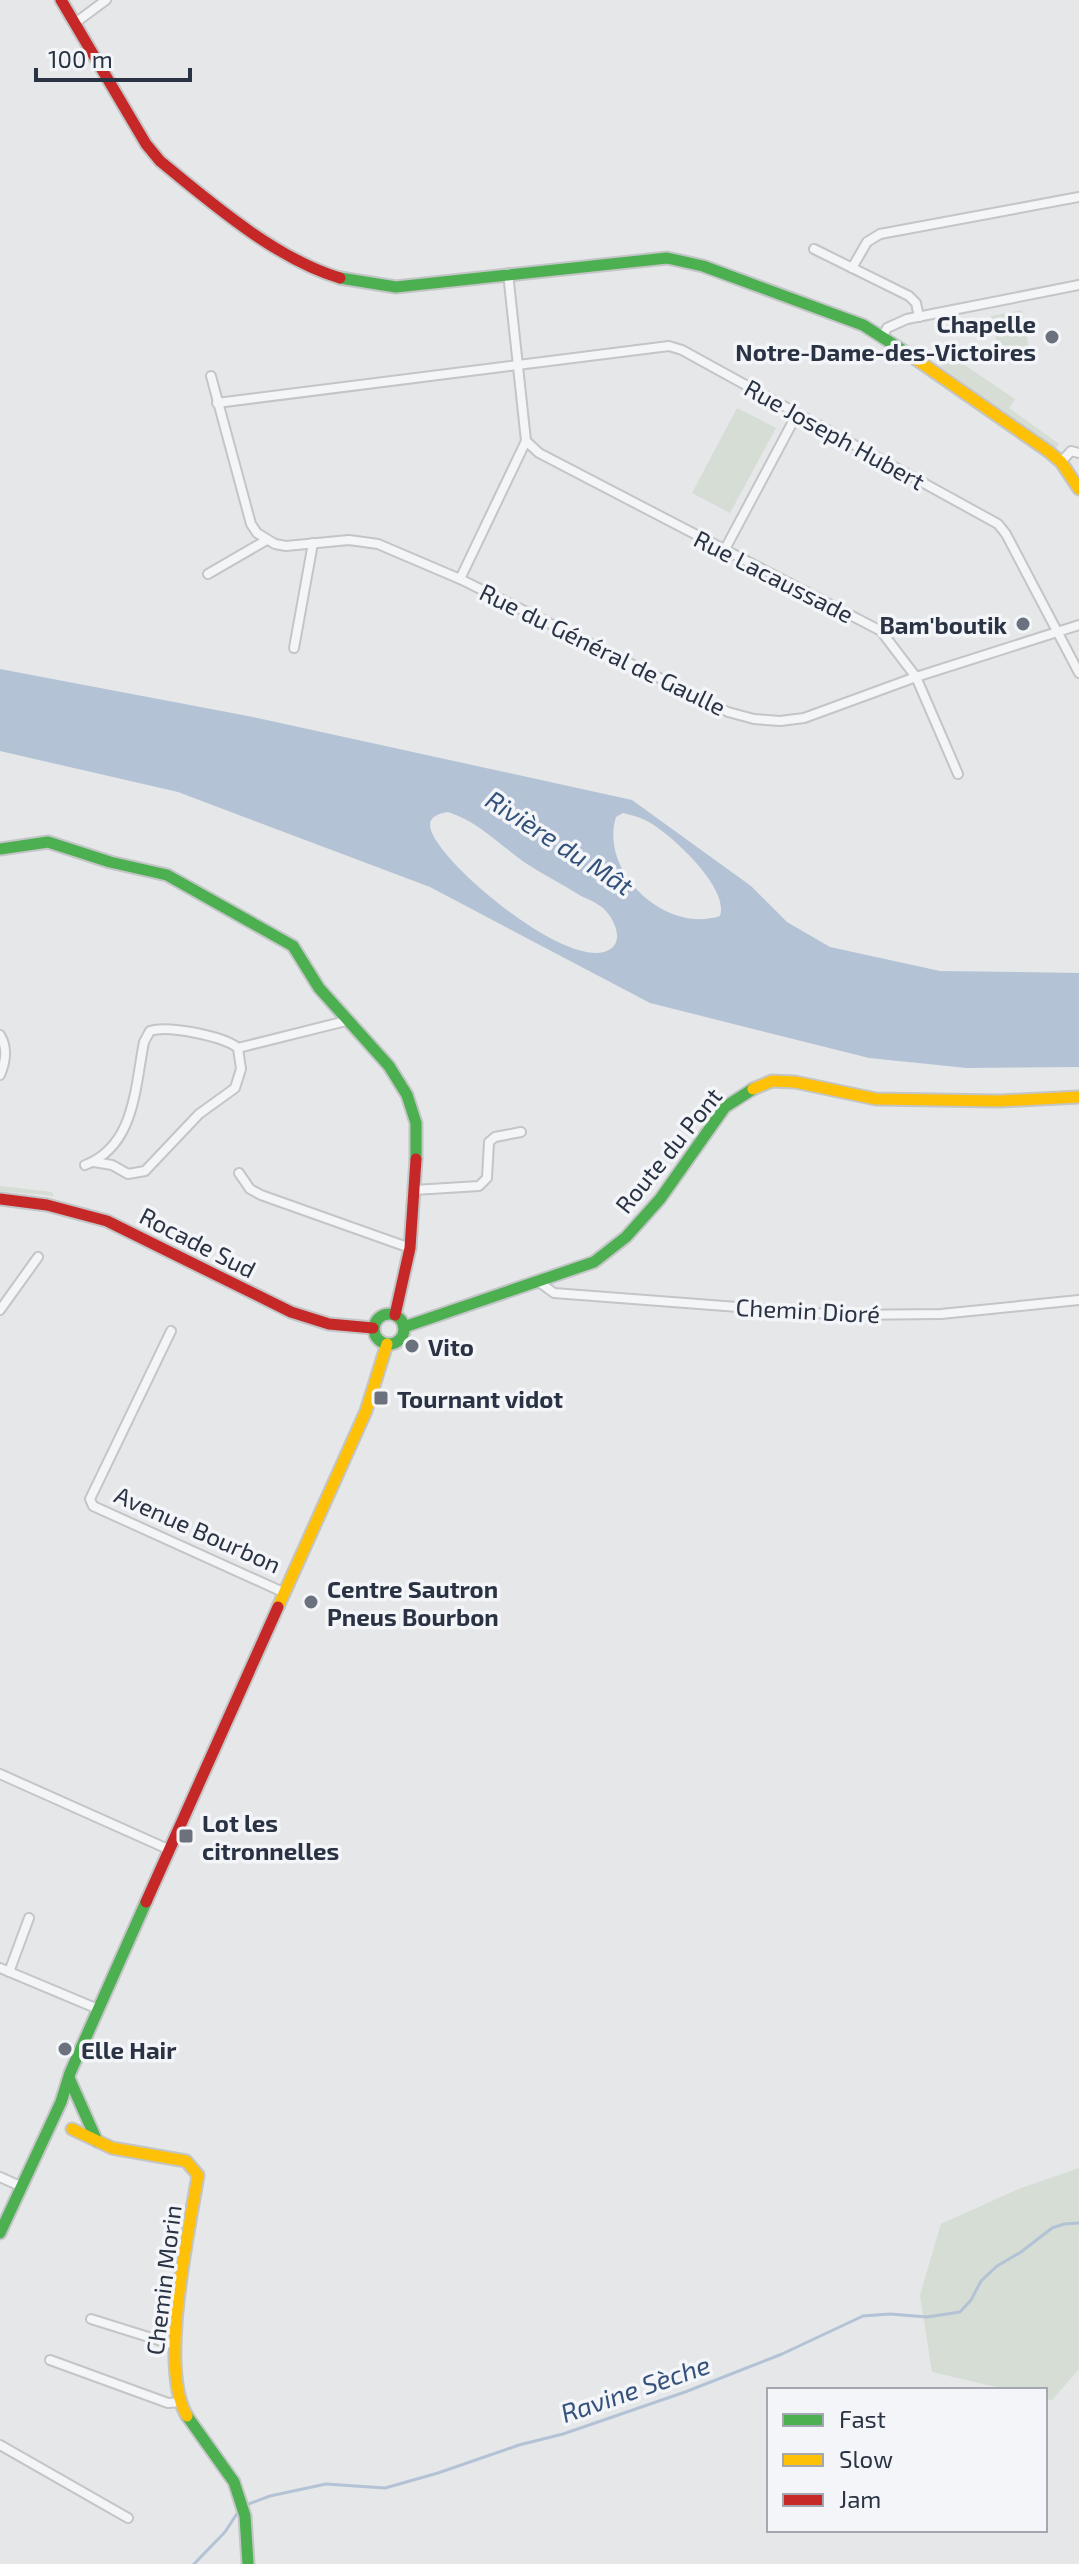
<svg xmlns="http://www.w3.org/2000/svg" width="1079" height="2564" font-family="'Exo 2',sans-serif">
<style>
.green{fill:#d5ddd5}
.water{fill:#b3c3d5;fill-rule:evenodd}
.lines{fill:none;stroke-linecap:round;stroke-linejoin:round}
.stream{stroke:#b3c3d5;stroke-width:3}
.street-casing{stroke:#c3c5c7;stroke-width:12}
.fast-casing{stroke:#c3c5c7;stroke-width:15}
.slow-casing{stroke:#c3c5c7;stroke-width:15}
.jam-casing{stroke:#c3c5c7;stroke-width:15}
.street{stroke:#f4f5f6;stroke-width:8}
.fast{stroke:#4caf50;stroke-width:11}
.slow{stroke:#ffc107;stroke-width:11}
.jam{stroke:#c62828;stroke-width:11}
.poi-dot{fill:#6b727e;stroke:#f3f5f8;stroke-width:3}
.labels{text-anchor:middle;dominant-baseline:central;stroke-width:7;stroke-linejoin:round;paint-order:stroke}
.poi-label{font-size:24px;font-weight:bold;fill:#2a3344;stroke:#f3f5f8;text-anchor:start}
.street-label{font-size:24px;fill:#2a3344;stroke:#f3f5f8}
.water-label{font-size:26px;font-style:italic;fill:#33517a;stroke:#f3f5f8}
</style>
<rect width="100%" height="100%" fill="#e5e7e9"/>
<!-- green -->
<g class="green">
<path d="M1022,310l8,43 -30,6 -9,-43z"/>
<path d="M951,356l64,43 -6,9 50,36 -3,4 -116,-82z"/>
<path d="M737,408l39,20 -46,85 -38,-20z"/>
<path d="M0,1186l52,6 2,4 -54,-5z"/>
<path d="M1079,2168v201l-27,31 -7,-1v-9h-36l-77,-18 -12,-77 21,-71 80,-36z"/>
</g>
<!-- water -->
<path class="water" d="M0,669l253,48 379,83 119,86 36,36 43,25 110,24 139,2v94l-112,1 -98,-10 -219,-55 -220,-116 -252,-95 -178,-41zM448,812c29,9 51,32 76,50 18,12 38,22 57,34 7,3 16,7 22,12 12,11 24,37 1,44 -43,11 -153,-80 -171,-117 -7,-15 -1,-20 15,-23zM623,813c8,2 16,4 24,8 23,12 83,67 73,95 -55,18 -121,-45 -104,-99z"/>
<g class="lines">
<!-- stream -->
<g class="stream">
<path d="M246,2505l24,-9 56,-12 59,4 53,-15 81,-28 44,-11 122,-42 97,-38 81,-38 27,-2 37,3 33,-5 11,-12 10,-19 16,-15 24,-14 31,-24 12,-4 15,-1"/>
<path d="M194,2564l31,-32 15,-23"/>
</g>
<defs>
<g id="street">
<path d="M75,23l31,-23"/>
<path d="M814,249l95,47 7,7 3,14"/>
<path d="M852,268l15,-26 13,-8 199,-37"/>
<path d="M883,336l4,-8 20,-9 172,-34"/>
<path d="M211,376l40,148 6,9 18,11 11,2 63,-6 29,4 82,35 268,133 26,7 26,2 24,-3 112,-41 163,-52"/>
<path d="M217,403l452,-57 13,4 316,174 8,10 73,139"/>
<path d="M526,441l13,12 342,178 35,46 42,97"/>
<path d="M1061,462l10,-11 8,2"/>
<path d="M724,551l73,-137"/>
<path d="M208,574l57,-33"/>
<path d="M460,579l66,-138 -18,-168"/>
<path d="M294,648l19,-105"/>
<path d="M0,1035c8,13 6,26 0,40"/>
<path d="M238,1048l108,-27"/>
<path d="M85,1165c50,-19 50,-78 59,-123l6,-11c18,-6 73,5 88,17l3,21 -6,19 -36,26 -54,57 -17,3 -16,-9 -18,-3"/>
<path d="M239,1173l11,16 11,6 149,53"/>
<path d="M414,1190l65,-4 8,-8 2,-36 6,-5 26,-5"/>
<path d="M539,1282l15,11 287,22 100,-1 138,-14"/>
<path d="M0,1310l38,-53"/>
<path d="M171,1331l-81,168 3,7 192,87"/>
<path d="M0,1774l170,76"/>
<path d="M0,1968l98,41"/>
<path d="M9,1972l20,-54"/>
<path d="M0,2177l20,9"/>
<path d="M91,2319l83,26"/>
<path d="M50,2360l118,43 13,-1"/>
<path d="M0,2445l128,73"/>
</g>
<g id="fast">
<path d="M340,278l56,9 271,-29 36,8 160,59 44,28"/>
<path d="M0,849l48,-7 62,20 57,13 126,71 26,42 70,78 18,29 9,28v36"/>
<circle cx="389" cy="1329" r="15"/>
<path d="M404,1327l190,-65 32,-25 34,-38 65,-92 28,-18"/>
<path d="M69,2078l28,63"/>
<path d="M0,2233l61,-131 9,-29 76,-171"/>
<path d="M187,2416l47,66 11,34 3,48"/>
</g>
<g id="slow">
<path d="M907,353l141,98 13,11 18,27"/>
<path d="M753,1089l19,-8 23,1 81,17 123,2 80,-4"/>
<path d="M278,1607l88,-196 21,-67"/>
<path d="M72,2129l40,19 74,13 12,14c-9,57 -40,193 -11,241"/>
</g>
<g id="jam">
<path d="M61,0l85,144 14,17c51,42 116,98 180,117"/>
<path d="M0,1199l47,6 60,16 184,91 38,12 44,4"/>
<path d="M395,1315l15,-67 6,-89"/>
<path d="M146,1902l132,-295"/>
</g>
</defs>
<!-- street casing -->
<use href="#street" class="street-casing"/>
<!-- fast casing -->
<use href="#fast" class="fast-casing"/>
<!-- slow casing -->
<use href="#slow" class="slow-casing"/>
<!-- jam casing -->
<use href="#jam" class="jam-casing"/>
<!-- street -->
<use href="#street" class="street"/>
<!-- fast -->
<use href="#fast" class="fast"/>
<!-- slow -->
<use href="#slow" class="slow"/>
<!-- jam -->
<use href="#jam" class="jam"/>
</g>
<!-- markers -->
<g class="poi-dot">
<circle cx="1052" cy="337" r="8"/>
<circle cx="1023" cy="624" r="8"/>
<circle cx="412" cy="1346" r="8"/>
<rect x="373" y="1390" width="16" height="16" rx="4"/>
<circle cx="311" cy="1602" r="8"/>
<rect x="178" y="1828" width="16" height="16" rx="4"/>
<circle cx="65" cy="2049" r="8"/>
</g>
<g class="labels">
<!-- poi labels -->
<g class="poi-label">
<text x="1036" y="323" text-anchor="end">Chapelle<tspan x="1036" dy="28">Notre-Dame-des-Victoires</tspan></text>
<text x="1007" y="624" text-anchor="end">Bam'boutik</text>
<text x="428" y="1346">Vito</text>
<text x="397" y="1398">Tournant vidot</text>
<text x="327" y="1588">Centre Sautron<tspan x="327" dy="28">Pneus Bourbon</tspan></text>
<text x="202" y="1822">Lot les<tspan x="202" dy="28">citronnelles</tspan></text>
<text x="81" y="2049">Elle Hair</text>
</g>
<!-- street labels -->
<g class="street-label">
<text transform="translate(835 434) rotate(29)">Rue Joseph Hubert</text>
<text transform="translate(774 576) rotate(27)">Rue Lacaussade</text>
<text transform="translate(603 649) rotate(26)">Rue du Général de Gaulle</text>
<text transform="translate(668 1150) rotate(-51)">Route du Pont</text>
<text transform="translate(198 1242) rotate(27)">Rocade Sud</text>
<text transform="translate(808 1310) rotate(3)">Chemin Dioré</text>
<text transform="translate(198 1529) rotate(24)">Avenue Bourbon</text>
<text transform="translate(163 2280) rotate(-83)">Chemin Morin</text>
</g>
<!-- water labels -->
<g class="water-label">
<text transform="translate(560 842) rotate(33)">Rivière du Mât</text>
<text transform="translate(635 2388) rotate(-19)">Ravine Sèche</text>
</g>
</g>
<!-- legend -->
<rect x="767" y="2388" width="280" height="144" fill="#f3f5f8" stroke="#a3a7b0" stroke-width="2"/>
<rect x="783" y="2414" width="40" height="12" fill="#4caf50" stroke="#a3a7b0" stroke-width="2"/>
<text x="839" y="2428" font-size="24" fill="#2a3344">Fast</text>
<rect x="783" y="2454" width="40" height="12" fill="#ffc107" stroke="#a3a7b0" stroke-width="2"/>
<text x="839" y="2468" font-size="24" fill="#2a3344">Slow</text>
<rect x="783" y="2494" width="40" height="12" fill="#c62828" stroke="#a3a7b0" stroke-width="2"/>
<text x="839" y="2508" font-size="24" fill="#2a3344">Jam</text>
<!-- scale -->
<path d="M36 68v12h154v-12" fill="none" stroke="#2a3344" stroke-width="4"/>
<text x="48" y="68" font-size="24" fill="#2a3344" stroke="#f3f5f8" stroke-width="6" paint-order="stroke">100 m</text>
</svg>
